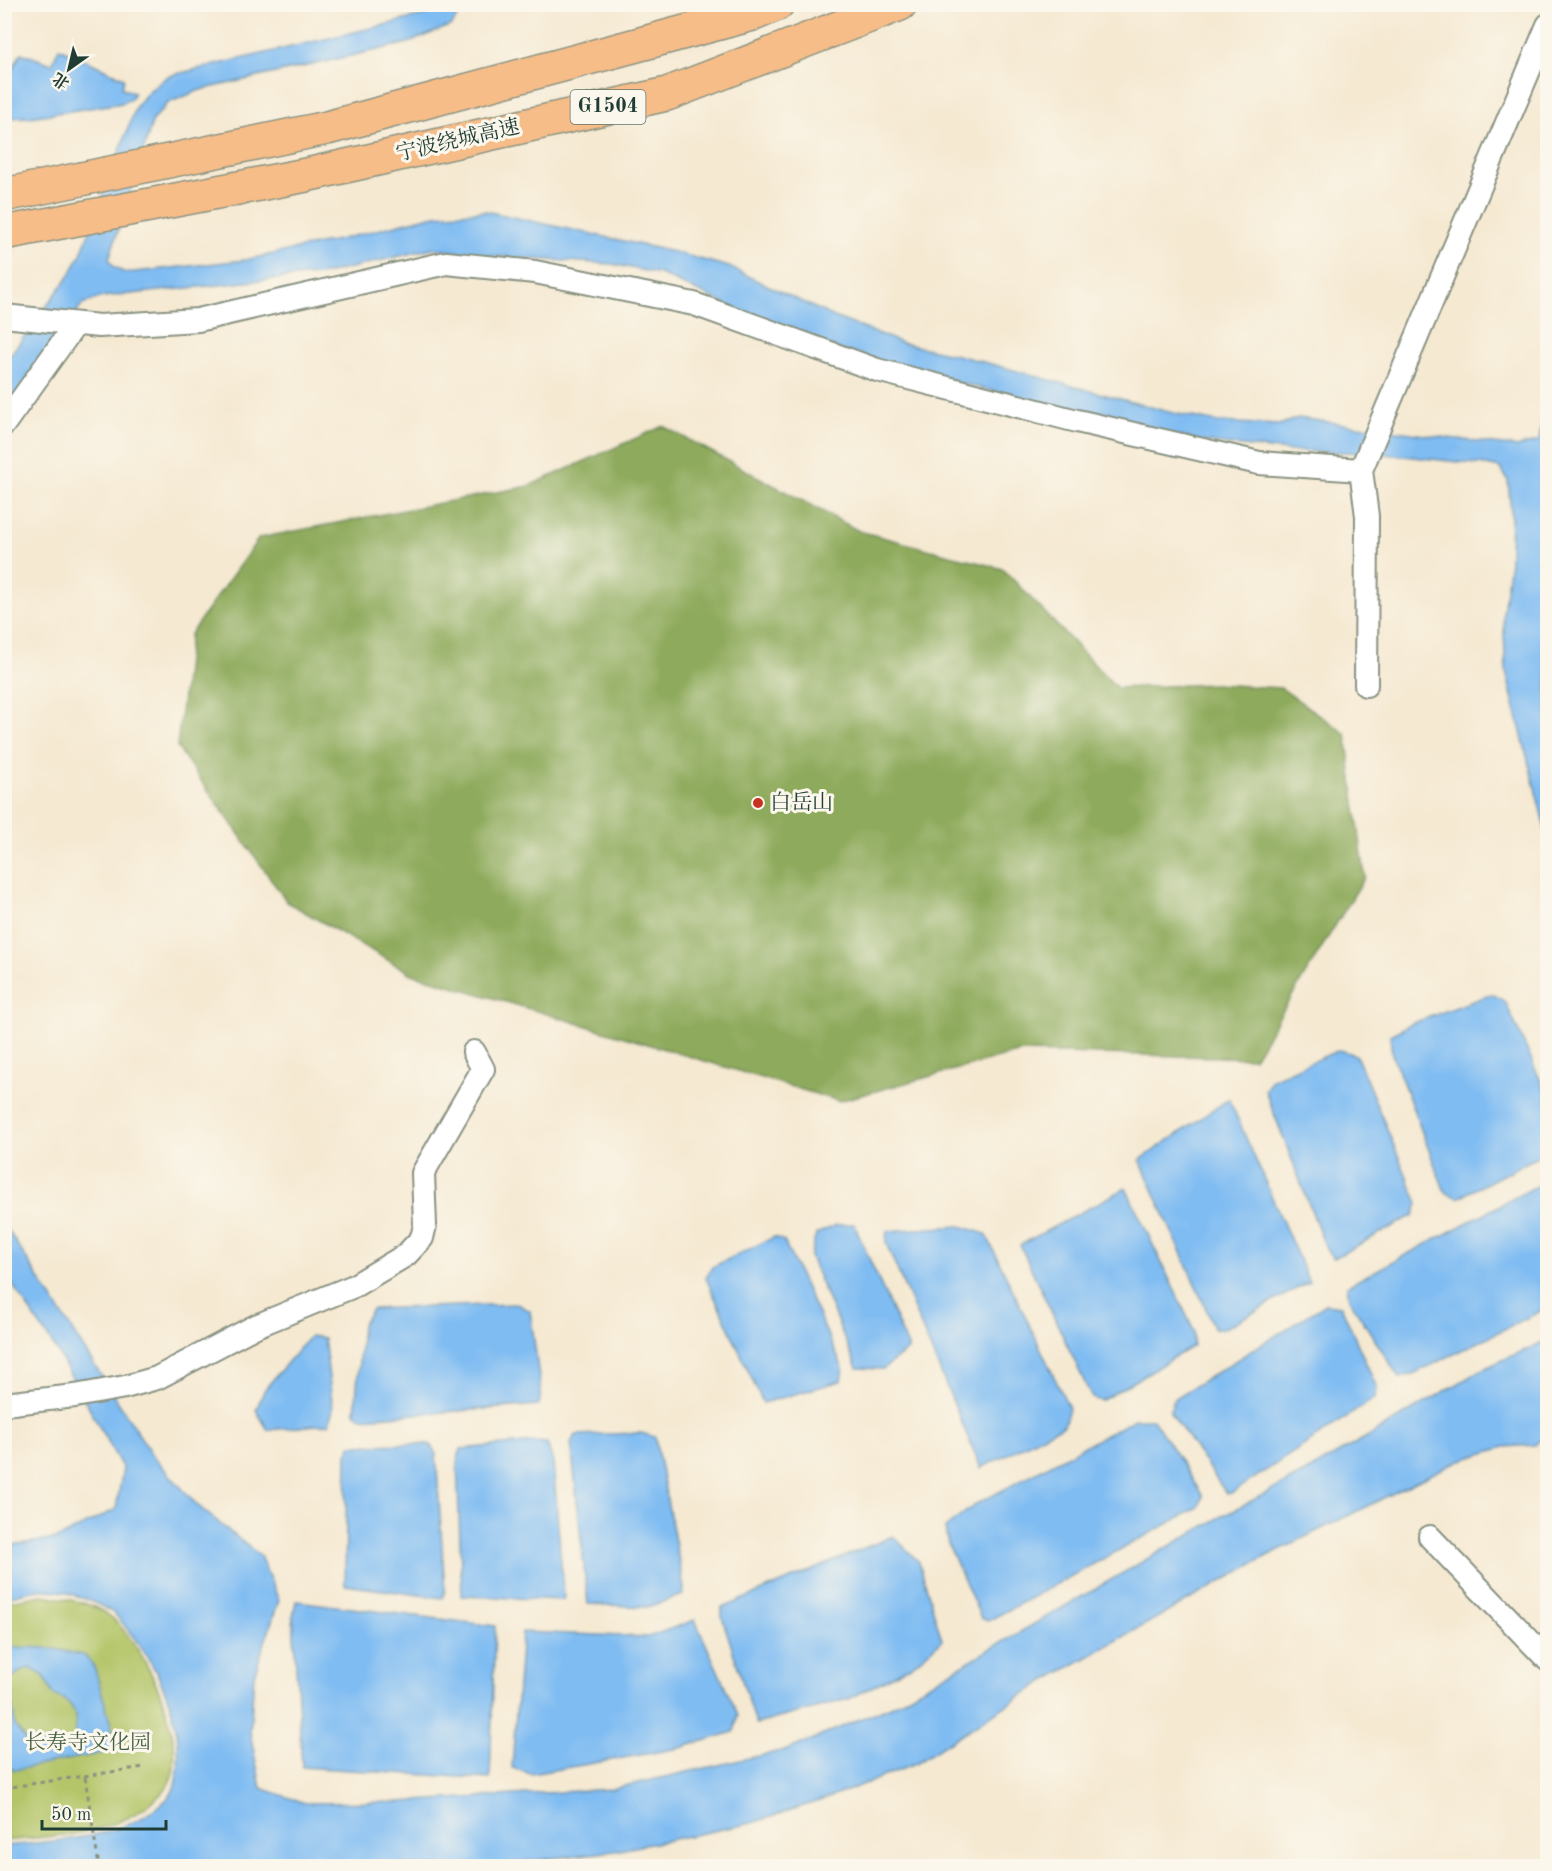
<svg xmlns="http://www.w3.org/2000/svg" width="1552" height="1871" font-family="'Old Standard TT','Noto Serif SC',serif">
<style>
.green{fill:#b3c568;stroke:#69814e;stroke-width:1.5}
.forest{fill:#8eaa5c;stroke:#567448;stroke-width:1.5}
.water{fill:#7fbcf2;stroke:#4f7c93;stroke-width:1.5;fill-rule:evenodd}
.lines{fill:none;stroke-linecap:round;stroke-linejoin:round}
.minor-casing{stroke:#8a9383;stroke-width:26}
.highway-casing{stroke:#8a9383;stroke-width:36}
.path{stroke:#8a9383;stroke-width:3;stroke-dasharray:4.5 4.5;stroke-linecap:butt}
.minor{stroke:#fff;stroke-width:22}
.highway{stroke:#f7bd88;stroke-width:33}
.poi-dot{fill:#c8321e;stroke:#fbf7ec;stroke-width:2}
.labels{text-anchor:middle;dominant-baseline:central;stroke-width:6;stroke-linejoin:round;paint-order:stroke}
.shield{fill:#fbf7ec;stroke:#61756b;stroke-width:1.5}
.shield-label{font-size:20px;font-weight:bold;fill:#1f3d34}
.street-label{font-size:21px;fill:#1f3d34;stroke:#fbf7ec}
.poi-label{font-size:21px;fill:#1f3d34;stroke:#fbf7ec;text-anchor:start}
.park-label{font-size:21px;fill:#445f41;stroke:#fbf7ec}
</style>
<rect width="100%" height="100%" fill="#fbf7ec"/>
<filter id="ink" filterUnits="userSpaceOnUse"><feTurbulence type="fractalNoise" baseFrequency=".0167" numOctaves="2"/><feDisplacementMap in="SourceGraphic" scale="12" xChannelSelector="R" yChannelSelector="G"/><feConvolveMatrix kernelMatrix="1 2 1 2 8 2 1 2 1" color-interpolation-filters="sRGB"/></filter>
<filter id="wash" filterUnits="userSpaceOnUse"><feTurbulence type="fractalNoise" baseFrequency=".008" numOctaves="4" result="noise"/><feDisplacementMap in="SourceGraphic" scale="24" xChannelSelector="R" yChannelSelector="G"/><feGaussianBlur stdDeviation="1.35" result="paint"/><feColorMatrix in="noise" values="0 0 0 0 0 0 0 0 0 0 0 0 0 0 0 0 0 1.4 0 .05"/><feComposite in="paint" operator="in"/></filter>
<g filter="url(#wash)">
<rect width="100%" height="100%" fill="#f5e9d2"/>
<!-- green -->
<path class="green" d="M42,1595c24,4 49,6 69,22 34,28 88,139 51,176 -43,44 -100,41 -157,48v-239z"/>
<!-- forest -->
<path class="forest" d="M663,426l196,105 144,38 114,119 97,-4 67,4 65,46 19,143 -111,181 -233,-6 -182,49 -427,-127 -125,-72 -110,-155 13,-113 69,-96 270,-52z"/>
<!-- water -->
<g class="water">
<path d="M444,5h21l-13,20 -44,18 -208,47 -32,13 -15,17 -44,139 5,8 11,6 120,-13 93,-20 97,-25 50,-4 189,41 55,15 105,50 68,26 63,14 208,56 44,9 62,3 19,-7 219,29 22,-6 8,-48v443l-41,-164 -3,-59 7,-52 1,-48 -3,-33 -8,-12 -14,-3 -110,-12 -86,-2 -86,-9 -319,-77 -98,-33 -127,-58 -48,-10 -140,-9 -39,-7 -108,26 -223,23 -19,7 -22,28 -56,83v-53l64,-86 12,-22 55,-147 13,-16 19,-15 254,-60z"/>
<path d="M59,48l65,30 -2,10 12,5 -3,6 -9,4 -92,14 -25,1v-34l16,-31 31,11z"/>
<path d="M1492,994l13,7 42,94v57l-89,46 -13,-6 -53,-138 -2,-19 23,-12z"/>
<path d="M1339,1050l17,5 62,148 -4,12 -80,43 -7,-7 -62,-161 7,-11z"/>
<path d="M1229,1099l80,183 -86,47h-8l-75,-169z"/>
<path d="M1542,1183h6l-1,125 -136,67 -12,3 -50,-79 -2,-13z"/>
<path d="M1126,1188l68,143 -1,15 -92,55 -9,-3 -72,-153z"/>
<path d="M4,1224l148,231 45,50 63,51 19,44 -25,75 -4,57 11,56 44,15 93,-1 213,-13 179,-40 103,-44 322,-185 95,-50 173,-101 64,-29v93l-12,12 -31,2 -46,14 -191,95 -224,126 -128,82 -81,32 -82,27 -137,28 -87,10 -35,5h-488v-20c54,-6 122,-6 163,-48 6,-6 9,-20 10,-29 5,-49 -19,-102 -50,-139 -4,-5 -9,-12 -15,-17 -18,-12 -51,-25 -73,-23 -12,1 -24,5 -35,7v-51l52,-7 59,-30 7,-40 -69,-123 -49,-72z"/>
<path d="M854,1224l55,125 -26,20 -26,-1 -47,-111 6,-23 20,-9z"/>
<path d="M960,1226l26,8 83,174 -5,17 -83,43 -95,-225 1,-12z"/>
<path d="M774,1237l10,4 59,127 -2,13 -78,22 -57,-125 6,-11z"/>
<path d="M517,1304l13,7 11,81 -2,13 -178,13 -6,-6 7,-88 10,-15z"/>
<path d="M1326,1304l15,2 36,82 -2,10 -143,95h-6l-56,-81 4,-13z"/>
<path d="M310,1336l14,2 9,71 -4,15 -61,6 -12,-20 9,-21z"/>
<path d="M1135,1419h18l50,77 -4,11 -211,114 -7,-3 -33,-74 -3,-16 30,-23z"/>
<path d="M641,1433l14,4 29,151 -1,7 -36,12 -59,-3 -17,-161 4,-8z"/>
<path d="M536,1442l11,1 6,19 11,138 -102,-4 -5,-135 4,-12z"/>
<path d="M430,1444l6,10 9,137 -3,7 -97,-13 2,-131 4,-9z"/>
<path d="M893,1536l26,26 23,78 -31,26 -62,33 -93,25 -34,-107v-9z"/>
<path d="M296,1601l199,25 -5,153 -188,-12 -9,-151z"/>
<path d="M695,1620l43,95 -4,17 -54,16 -149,26 -19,-6 10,-136 126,5z"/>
<path d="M5,1647l45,1 36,8 9,13 23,81 -103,20 -10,-3zM30,1668l14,8 9,19c24,7 24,20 22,43l-26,8 -23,-6 -11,-14 -5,-46 8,-7z"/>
</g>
</g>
<g filter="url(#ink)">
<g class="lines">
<defs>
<g id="minor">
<path d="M4,316l95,10 99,-6 248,-57 89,9 159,32 183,66 200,51 182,42 102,7"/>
<path d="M4,424l71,-99"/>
<path d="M1366,685l1,-169 -6,-46 187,-445"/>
<path d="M4,1404l71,-8 50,-9 32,-9 99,-52 98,-40 52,-31 16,-17 3,-13 -2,-52 60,-104 -9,-17"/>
<path d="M1430,1537l118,123"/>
</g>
<g id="highway">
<path d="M4,195l323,-67 429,-115 21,-9"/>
<path d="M4,233l302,-58 361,-81 233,-90"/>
</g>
</defs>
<!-- minor casing -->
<use href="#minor" class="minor-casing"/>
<!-- highway casing -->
<use href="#highway" class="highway-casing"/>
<!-- path -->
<g class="path">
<path d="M85,1777l14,89"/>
<path d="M4,1788l140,-21"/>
</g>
<!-- minor -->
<use href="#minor" class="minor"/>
<!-- highway -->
<use href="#highway" class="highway"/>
</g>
</g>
<!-- markers -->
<circle class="poi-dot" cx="758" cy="803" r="6"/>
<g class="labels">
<!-- shield labels -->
<rect class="shield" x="570.5" y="90" width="75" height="34" rx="4.5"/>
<g class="shield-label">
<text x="608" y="107">G1504</text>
</g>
<!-- street labels -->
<g class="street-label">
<text transform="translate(458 141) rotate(-13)">宁波绕城高速</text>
</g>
<!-- poi labels -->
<g class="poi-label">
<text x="770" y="803">白岳山</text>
</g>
<!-- park labels -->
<g class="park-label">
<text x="88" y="1743">长寿寺文化园</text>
</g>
</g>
<!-- margin -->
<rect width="1552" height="1871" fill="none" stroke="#fbf7ec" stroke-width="24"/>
<!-- north arrow -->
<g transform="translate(69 69) rotate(214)" stroke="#fbf7ec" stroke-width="4.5" paint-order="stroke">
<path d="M0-4.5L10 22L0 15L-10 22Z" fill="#1f3d34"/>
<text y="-9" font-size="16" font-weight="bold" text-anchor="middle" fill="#1f3d34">北</text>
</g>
<!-- scale -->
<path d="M42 1820v9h124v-9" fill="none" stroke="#1f3d34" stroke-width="3"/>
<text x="51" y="1820" font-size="18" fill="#1f3d34" stroke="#fbf7ec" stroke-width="4.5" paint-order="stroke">50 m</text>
</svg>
